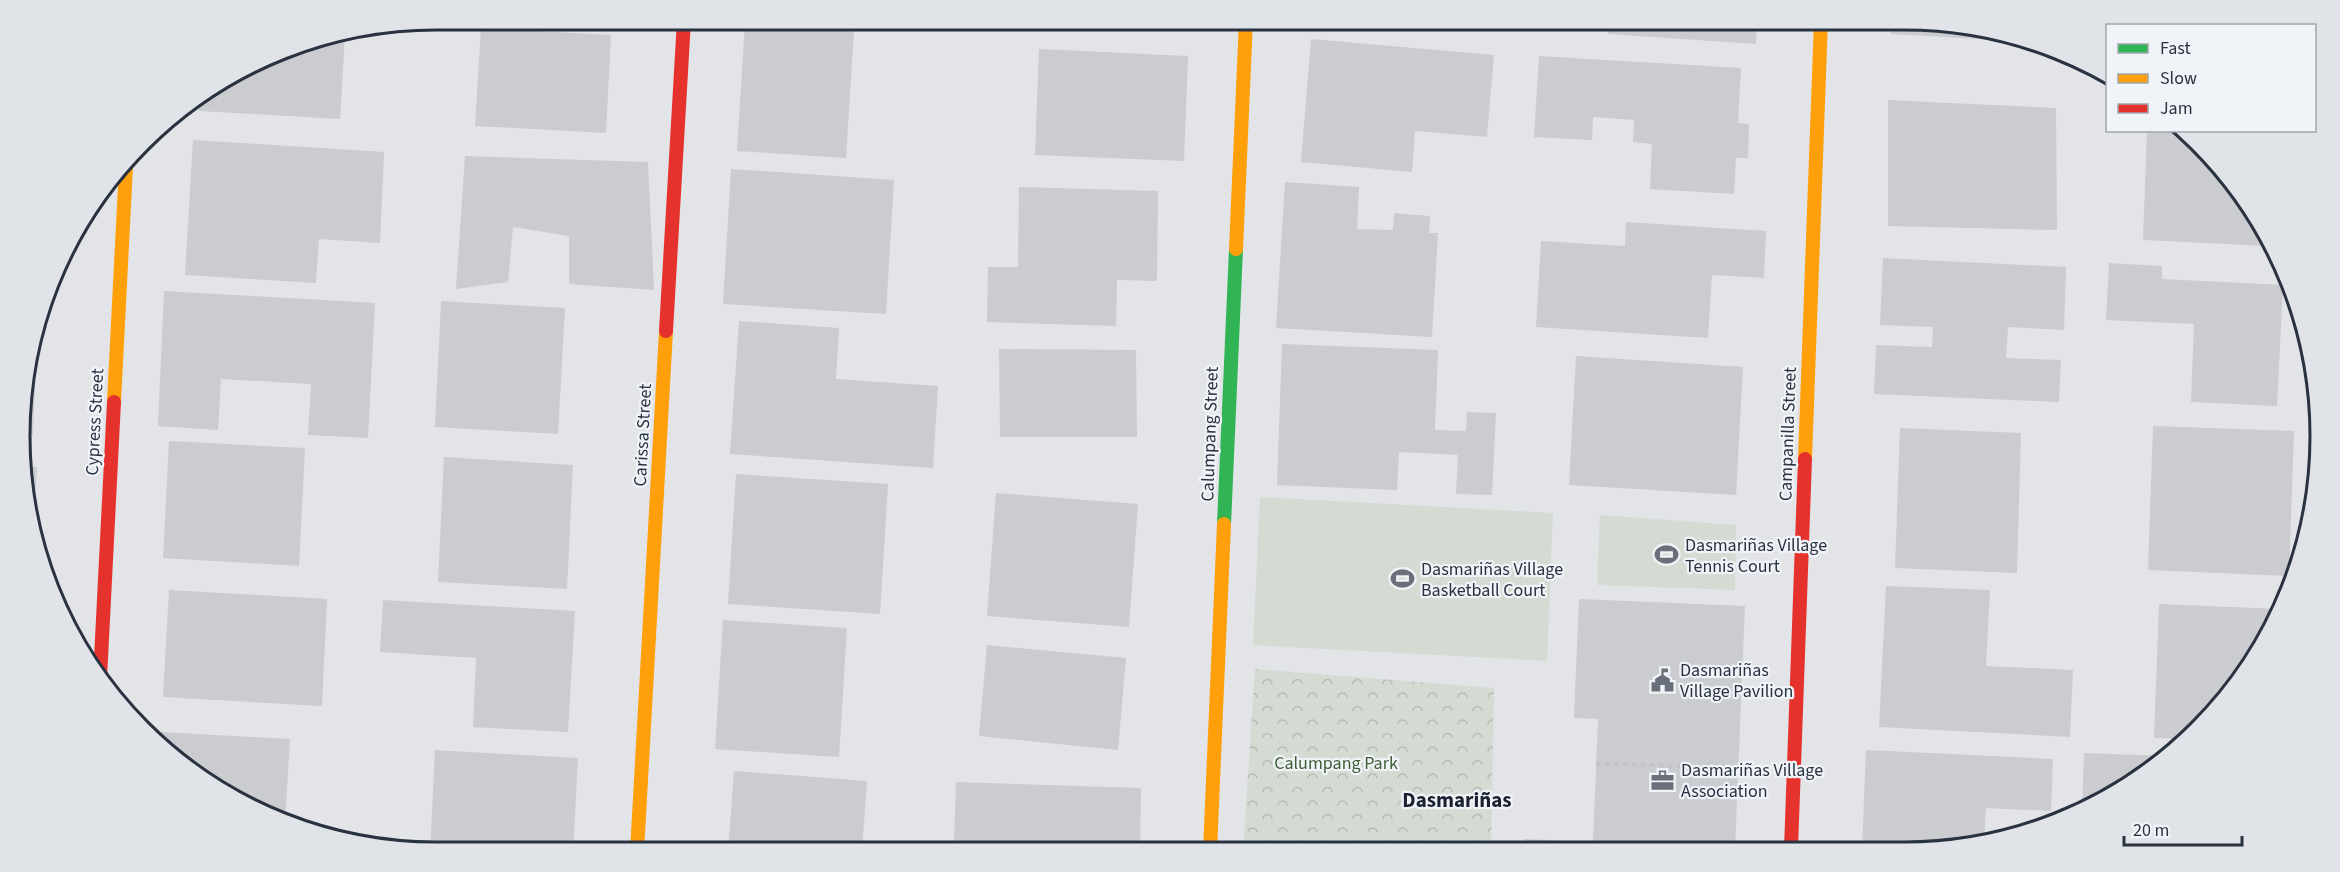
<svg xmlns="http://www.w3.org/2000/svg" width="2340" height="872" font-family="'Source Sans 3',sans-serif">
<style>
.park{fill:url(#park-crowns)}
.pitch{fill:#d3dbd2}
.building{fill:#cacccf}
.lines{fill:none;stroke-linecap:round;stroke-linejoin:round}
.path{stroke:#c1c3c8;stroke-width:4;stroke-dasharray:4.5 4.5;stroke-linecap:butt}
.fast{stroke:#30b455;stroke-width:14}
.slow{stroke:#ff9f0a;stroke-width:14}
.jam{stroke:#e5322d;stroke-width:14}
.labels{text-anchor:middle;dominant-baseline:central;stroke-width:4.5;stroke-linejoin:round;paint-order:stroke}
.street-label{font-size:18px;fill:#293241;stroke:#f0f3f7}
.poi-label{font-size:18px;fill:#293241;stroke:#f0f3f7;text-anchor:start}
.park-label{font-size:18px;fill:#3e5d36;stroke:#f0f3f7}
.quarter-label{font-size:21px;font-weight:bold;fill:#1b2332;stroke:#f0f3f7}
.rim{fill:none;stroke:#293241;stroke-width:3}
</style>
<defs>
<pattern id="park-crowns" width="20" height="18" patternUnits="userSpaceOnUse" patternTransform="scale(1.5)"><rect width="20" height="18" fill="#d3dbd2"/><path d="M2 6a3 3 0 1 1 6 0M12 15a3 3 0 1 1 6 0" fill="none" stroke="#b5bcb6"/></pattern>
</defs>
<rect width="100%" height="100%" fill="#e2e4e7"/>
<!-- park -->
<path class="park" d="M1255,669l239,19 -3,162 -248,1z"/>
<!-- pitch -->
<g class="pitch">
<path d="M1260,497l293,16 -6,148 -294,-16z"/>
<path d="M1600,515l136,10 -1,65 -138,-5z"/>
</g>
<!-- building -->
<g class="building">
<path d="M1323,20h174l-1,11 -173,-9z"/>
<path d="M1609,20h148l-1,24 -148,-10z"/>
<path d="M1892,20l120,14 23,8 -144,-8z"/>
<path d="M745,23l109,7 -8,128 -109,-7z"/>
<path d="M481,28l130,7 -5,98 -131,-7z"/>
<path d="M345,35l-5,84 -141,-8 1,-16 28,-20 74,-33z"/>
<path d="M1311,39l183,16 -7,82 -72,-6 -3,41 -111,-10z"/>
<path d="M1039,49l149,7 -4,105 -149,-6z"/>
<path d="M1539,56l202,12 -3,55 11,1 -1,34h-12l-2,36 -84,-5 2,-45 -19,-2 1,-22 -41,-3 -1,23 -58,-3z"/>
<path d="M1888,100l168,8 1,122 -169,-4z"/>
<path d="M2147,130h37l33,32 19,26v5h4l25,35 2,5v13l-124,-6z"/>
<path d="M193,140l191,12 -4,91 -61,-4 -3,44 -131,-8z"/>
<path d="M465,156l183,6 6,128 -85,-6v-48l-56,-9 -5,55 -52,7z"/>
<path d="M731,169l163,11 -8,134 -163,-10z"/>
<path d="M1285,182l74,5 -2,42 36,1 1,-17 36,3 -1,17h9l-6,104 -156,-9z"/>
<path d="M1019,187l139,4 -1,90 -40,-1 -1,46 -129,-4 1,-55h30z"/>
<path d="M1626,222l140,9 -2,47 -52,-3 -4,63 -172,-11 5,-86 84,5z"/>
<path d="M1883,258l183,9 -2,63 -56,-3 -2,31 55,2 -2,42 -185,-8 2,-49 56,2 1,-20 -53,-2z"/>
<path d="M2109,263l53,3v13l121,6 -6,121 -86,-4 3,-78 -88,-4z"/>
<path d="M164,291l211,12 -7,135 -60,-3 3,-51 -90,-5 -3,51 -60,-4z"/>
<path d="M441,301l124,7 -7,126 -123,-7z"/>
<path d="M38,316l-5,119 -8,-1 -2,-53z"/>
<path d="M739,321l100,7 -3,51 102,7 -5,82 -203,-14z"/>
<path d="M1282,344l156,6 -3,80 31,1 1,-19 29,1 -4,82 -36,-1 2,-39 -59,-3 -2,38 -120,-5z"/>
<path d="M999,349l137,1 1,87h-137z"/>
<path d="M1576,356l167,11 -7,128 -167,-10z"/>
<path d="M2153,426l141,5 -5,145 -141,-6z"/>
<path d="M1900,428l121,5 -4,140 -122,-5z"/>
<path d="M169,441l136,7 -6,118 -136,-8z"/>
<path d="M444,457l129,8 -6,124 -129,-7z"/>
<path d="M26,467h11l-4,69 -5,-18z"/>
<path d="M736,474l152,10 -8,130 -152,-10z"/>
<path d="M996,493l142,11 -9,123 -142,-11z"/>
<path d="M1886,586l104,4 -4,76 87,4 -3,67 -191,-10z"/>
<path d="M169,590l158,9 -5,107 -159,-9z"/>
<path d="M1579,599l166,7 -10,243 -211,1v-11l69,3 5,-123 -24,-1z"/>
<path d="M383,600l192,11 -7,121 -95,-5 3,-69 -96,-6z"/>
<path d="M2159,604l120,5 -14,36 -78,94 -33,-1z"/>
<path d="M723,620l124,8 -8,129 -124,-8z"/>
<path d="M987,645l139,13 -8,92 -139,-14z"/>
<path d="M160,732l130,7 -5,83 -34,-13 -68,-42 -24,-25z"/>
<path d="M435,750l143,8 -5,94h-143z"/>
<path d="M1866,750l187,9 -2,52 -65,-3 -2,33 -25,8h-97z"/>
<path d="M2084,753l84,3 -86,55z"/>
<path d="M734,771l133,10 -5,70 -134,1z"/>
<path d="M956,782l185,6 -1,63h-125v-7l-61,-1z"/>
<path d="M307,830l35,2v8l-14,-2z"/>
</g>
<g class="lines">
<!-- path -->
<path class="path" d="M1596,764l162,3"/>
<!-- fast -->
<path class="fast" d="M1224,524l12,-275"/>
<!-- slow -->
<g class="slow">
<path d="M1236,249l10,-229"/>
<path d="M114,402l12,-236"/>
<path d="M1805,459l16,-439"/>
<path d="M1210,851l14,-327"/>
<path d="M637,852l29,-521"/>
</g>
<!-- jam -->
<g class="jam">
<path d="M666,331l18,-311"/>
<path d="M100,678l14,-276"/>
<path d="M1791,849l14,-390"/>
</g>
</g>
<!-- icons -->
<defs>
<symbol id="stadium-bare" viewBox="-9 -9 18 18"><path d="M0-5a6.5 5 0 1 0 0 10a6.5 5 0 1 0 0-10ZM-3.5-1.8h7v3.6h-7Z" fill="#6a707b" stroke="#f0f3f7" stroke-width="2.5" paint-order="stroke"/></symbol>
<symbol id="civic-bare" viewBox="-9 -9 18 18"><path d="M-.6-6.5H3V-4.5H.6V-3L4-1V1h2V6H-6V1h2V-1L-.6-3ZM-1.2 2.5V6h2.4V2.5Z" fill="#6a707b" stroke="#f0f3f7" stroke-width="2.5" paint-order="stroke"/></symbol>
<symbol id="office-bare" viewBox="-9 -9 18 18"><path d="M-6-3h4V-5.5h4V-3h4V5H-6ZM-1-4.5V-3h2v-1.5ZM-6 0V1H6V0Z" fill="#6a707b" stroke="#f0f3f7" stroke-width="2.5" paint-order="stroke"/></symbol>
</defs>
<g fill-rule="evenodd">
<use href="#stadium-bare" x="1650" y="538" width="33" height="33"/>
<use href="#stadium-bare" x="1386" y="562" width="33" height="33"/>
<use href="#civic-bare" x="1646" y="664" width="33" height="33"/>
<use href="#office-bare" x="1646" y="764" width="33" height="33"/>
</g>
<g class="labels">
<!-- street labels -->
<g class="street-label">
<text transform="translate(95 422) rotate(-87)">Cypress Street</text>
<text transform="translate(1210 434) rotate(-88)">Calumpang Street</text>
<text transform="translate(1788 434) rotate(-88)">Campanilla Street</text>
<text transform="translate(643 435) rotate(-87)">Carissa Street</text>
</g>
<!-- poi labels -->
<g class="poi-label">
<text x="1685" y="545">Dasmariñas Village<tspan x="1685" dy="21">Tennis Court</tspan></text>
<text x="1421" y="569">Dasmariñas Village<tspan x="1421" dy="21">Basketball Court</tspan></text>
<text x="1680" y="670">Dasmariñas<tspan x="1680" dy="21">Village Pavilion</tspan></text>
<text x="1681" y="770">Dasmariñas Village<tspan x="1681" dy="21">Association</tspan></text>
</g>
<!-- park labels -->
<g class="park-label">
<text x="1336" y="763">Calumpang Park</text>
</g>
<!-- quarter labels -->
<g class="quarter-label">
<text x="1457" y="800">Dasmariñas</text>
</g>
</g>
<!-- crop -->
<path d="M0 0H2340V872H0ZM436 30H1904A406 406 0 0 1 2310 436V436A406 406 0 0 1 1904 842H436A406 406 0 0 1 30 436V436A406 406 0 0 1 436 30Z" fill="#e0e4e8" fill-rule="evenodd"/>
<path class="rim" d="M436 30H1904A406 406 0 0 1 2310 436V436A406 406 0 0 1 1904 842H436A406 406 0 0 1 30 436V436A406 406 0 0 1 436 30Z"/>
<!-- legend -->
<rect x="2106" y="24" width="210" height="108" fill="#f0f3f7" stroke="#a0a6ae" stroke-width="1.5"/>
<rect x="2118" y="44" width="30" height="9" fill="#30b455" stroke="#a0a6ae" stroke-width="1.5"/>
<text x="2160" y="54" font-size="18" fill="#293241">Fast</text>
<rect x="2118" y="74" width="30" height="9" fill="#ff9f0a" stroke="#a0a6ae" stroke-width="1.5"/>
<text x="2160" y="84" font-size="18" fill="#293241">Slow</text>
<rect x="2118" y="104" width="30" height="9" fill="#e5322d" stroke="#a0a6ae" stroke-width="1.5"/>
<text x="2160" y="114" font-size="18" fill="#293241">Jam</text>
<!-- scale -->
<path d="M2124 836v9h118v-9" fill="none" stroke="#293241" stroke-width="3"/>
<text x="2133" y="836" font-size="18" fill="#293241" stroke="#f0f3f7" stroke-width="4.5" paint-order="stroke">20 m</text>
</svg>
